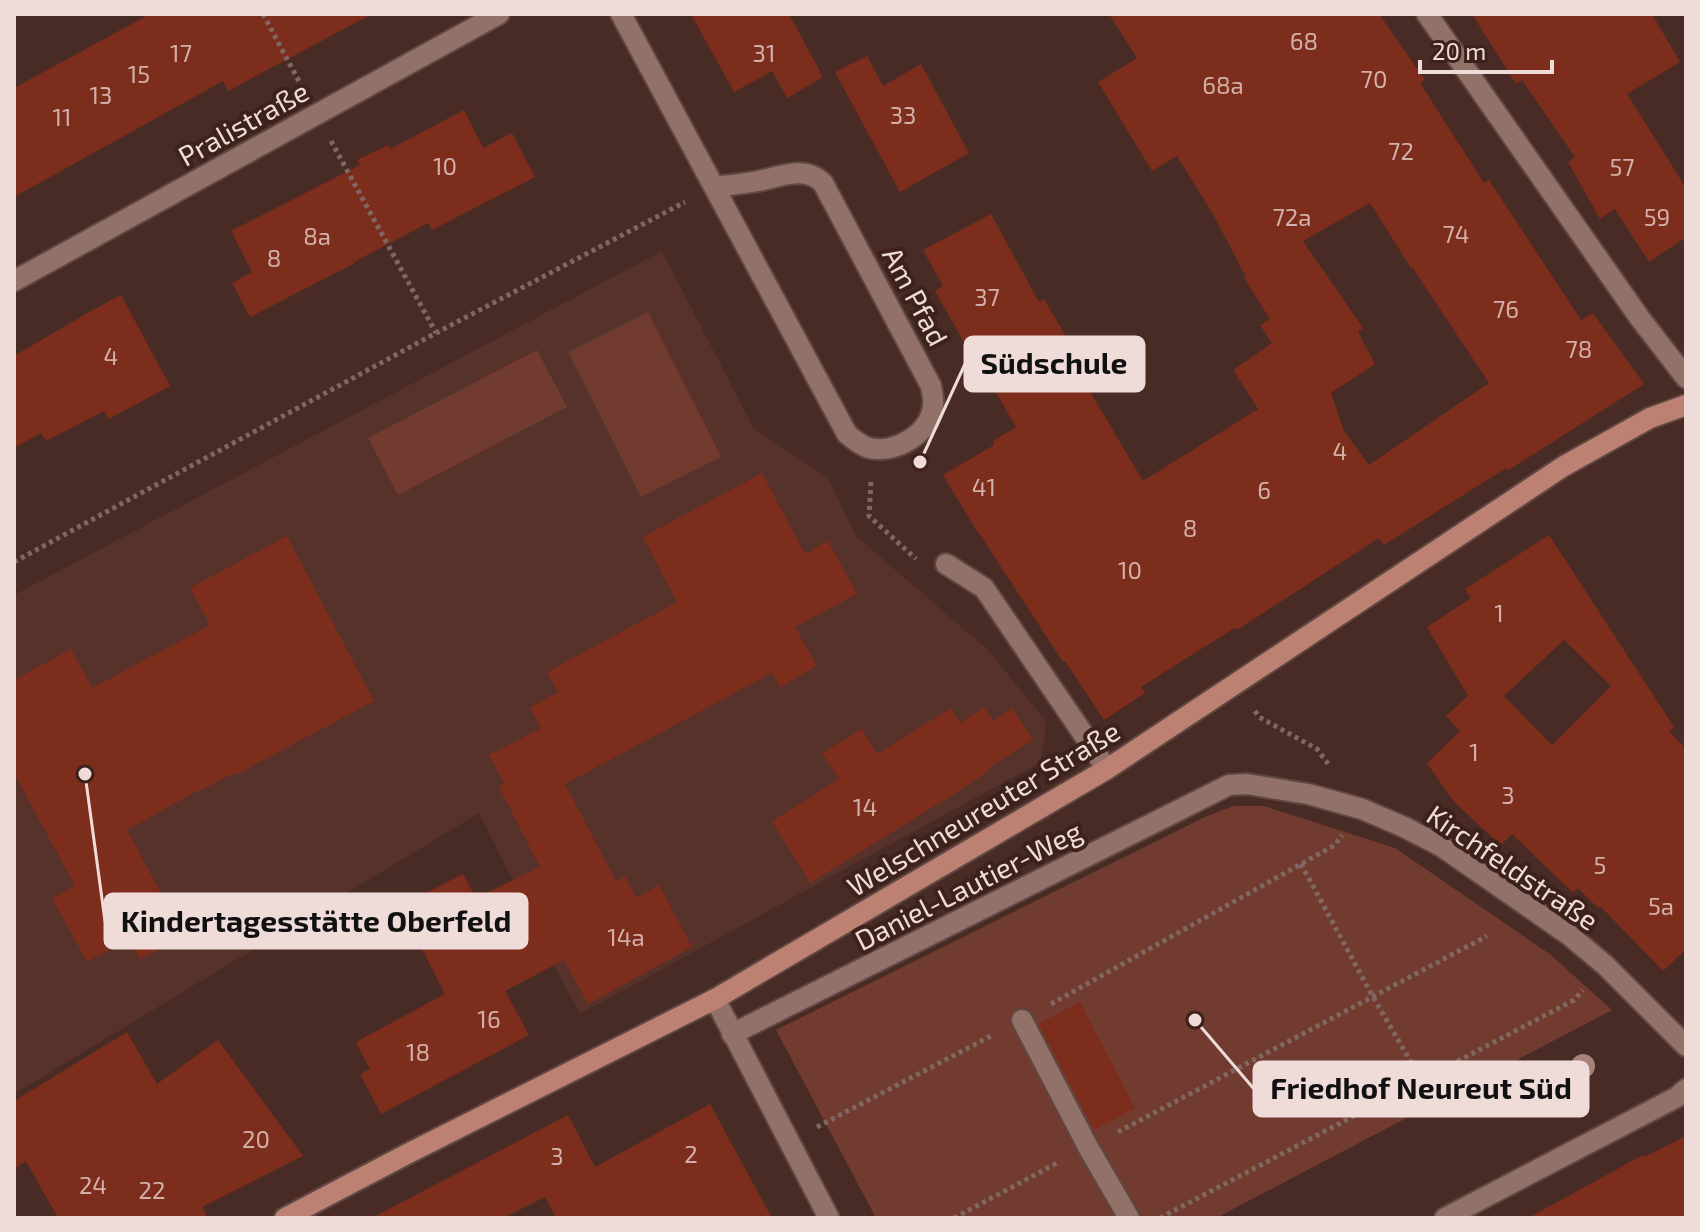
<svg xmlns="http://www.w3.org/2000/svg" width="1700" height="1232" font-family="'Exo 2',sans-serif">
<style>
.built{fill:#56322b}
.green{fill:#713b2f}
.building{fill:#7d2d1c;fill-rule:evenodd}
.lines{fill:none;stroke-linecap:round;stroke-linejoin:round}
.minor-casing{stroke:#5f4742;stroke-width:24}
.major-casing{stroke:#5f4742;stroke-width:24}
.path{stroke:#816762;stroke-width:5;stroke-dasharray:4 4;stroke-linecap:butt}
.minor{stroke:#927169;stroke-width:20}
.major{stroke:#bd8173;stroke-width:20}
.tree{fill:#a88178}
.labels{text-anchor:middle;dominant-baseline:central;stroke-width:8;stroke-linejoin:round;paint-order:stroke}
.number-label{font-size:24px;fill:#d2b0a9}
.street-label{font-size:28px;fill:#efdcd8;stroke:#3d211b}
.leader{fill:none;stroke:#efdcd8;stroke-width:3}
.callout-dot{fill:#efdcd8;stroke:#3d211b;stroke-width:3}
.callout{fill:#efdcd8;stroke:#efdcd8;stroke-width:3}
.callout-label{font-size:30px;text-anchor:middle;font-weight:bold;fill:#111}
</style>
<rect width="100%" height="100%" fill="#482b25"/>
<!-- built -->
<path class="built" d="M662,251l92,178 74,49 28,58 131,113 59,72 -5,41 -461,252 -39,-73 -4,-12 -58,-116 -465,281v-499z"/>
<!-- green -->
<g class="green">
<path d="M648,312l73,145 -80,40 -73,-145z"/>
<path d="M537,350l30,57 -169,88 -30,-57z"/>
<path d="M1233,806h31l131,42 156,107 61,55 -396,208h-340l-100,-188 429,-213z"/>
</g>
<!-- building -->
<g class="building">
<path d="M150,14h222l-144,77 -5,-10 -209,116v-109z"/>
<path d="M691,14h98l34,63 -36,21 -15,-27 -38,21z"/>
<path d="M1109,14h270l46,66 -5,3 64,100 5,-3 92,140 12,-7 51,71 -137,87 -1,-3 -122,77 -5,-7 -142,92 -1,-3 -95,60 4,6 -41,27 -39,-59 -2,1 -84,-129h-1l-35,-58 51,-30 -1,-4 23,-14 -48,-83h-3l-30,-53 8,-5 -20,-36 68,-36 48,88 5,-3 38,65 -6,4 67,113 115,-72 -25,-39 39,-27 -12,-18 10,-6 -26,-41 2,-1 -32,-61 -37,-60 -25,15 -54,-89 39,-24zM1370,203l41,65 1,-1 77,116 -120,82 -25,-34 -13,-38 44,-29 -17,-32 5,-4 -60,-87z"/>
<path d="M1472,14h180l28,48 -53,32 59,94v49l-37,25 -34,-53 -15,10 -32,-57 7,-5 -53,-77 -6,4z"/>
<path d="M867,56l16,30 38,-22 48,89 -69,39 -65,-120z"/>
<path d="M464,110l19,38 29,-15 23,44 -103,53 -4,-7 -74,39 1,1 -105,54 -18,-34 20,-11 -21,-41 129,-66 -3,-5 31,-15 2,4z"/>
<path d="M121,295l49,91 -61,33 -5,-8 -58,30 -5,-8 -27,15v-92l77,-45z"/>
<path d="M762,473l43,81 23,-13 29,53 -62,33 22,39 -37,21 -8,-14 -207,111 51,97 9,-5 11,22 23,-13 33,62 -104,57 -24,-44 -59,31 24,44 -148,79 -21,-40 10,-5 -14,-27 89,-48 -45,-88 63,-32 13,24 64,-31 -41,-80 5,-4 -15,-28 52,-27 -11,-20 28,-16 -11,-20 130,-70 -34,-65z"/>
<path d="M1549,535l125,192 -5,4 17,18v200l-23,22 -63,-65 -2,2 -20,-20 -5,5 -61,-59 -11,11 -47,-43 -27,-39 33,-32 -14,-15 22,-20 -41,-69 44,-29 -6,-9zM1564,640l47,46 -59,59 -48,-49z"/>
<path d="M287,536l87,165 -138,74 -2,-2 -34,18 -1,-1 -72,40 57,106 -44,23 -11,-20 -42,23 -35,-64 23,-12 -61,-113v-93l57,-31 21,39 118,-63 -20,-37z"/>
<path d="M984,707l9,14 19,-13 21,32 -44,28 1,2 -31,21 -149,92 -38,-62 67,-42 -17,-26 40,-24 15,25 74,-46 9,15z"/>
<path d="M1080,1002l55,106 -41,22 -56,-106z"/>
<path d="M127,1032l30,52 61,-44 85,116 -101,51 6,11h-150l-32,-57 -12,8v-68z"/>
<path d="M710,1104l62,114h-216l-11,-21 -42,21h-131l196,-103 27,52z"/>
<path d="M1686,1136v82h-158l115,-63 1,2z"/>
</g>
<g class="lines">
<defs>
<g id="minor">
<path d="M621,14l226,420c7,6 13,11 22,14 26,6 61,-14 64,-42 1,-6 -1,-14 -2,-20l-108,-203c-18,-18 -43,-6 -65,-2 -15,3 -30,4 -44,6"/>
<path d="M1427,14l212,303 47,61"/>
<path d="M14,281l485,-267"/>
<path d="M946,564l38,24 123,181"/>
<path d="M715,999l114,219"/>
<path d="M1022,1020l66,127 41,71"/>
<path d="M732,1034l497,-249 18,-1 61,10 54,15 42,18 37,19 128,89 36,30 81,81"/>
<path d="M1445,1218l232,-121 9,-8"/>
</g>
<path id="major" d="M285,1218l122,-64 308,-155 392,-230 457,-303 86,-48 36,-13"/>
</defs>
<!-- minor casing -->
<use href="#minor" class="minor-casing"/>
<!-- major casing -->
<use href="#major" class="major-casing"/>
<!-- path -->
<g class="path">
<path d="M263,14l39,73"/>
<path d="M331,141l105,192"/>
<path d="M871,482l-2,34 47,43"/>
<path d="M14,562l422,-229 249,-131"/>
<path d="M1255,711l4,6 58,32 12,16"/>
<path d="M1301,864l72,133 48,82"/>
<path d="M1051,1004l284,-159 7,-10"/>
<path d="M817,1127l176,-92"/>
<path d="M1118,1132l369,-196"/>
<path d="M954,1218l105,-56"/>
<path d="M1160,1218l414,-218 9,-10"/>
</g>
<!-- minor -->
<use href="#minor" class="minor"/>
<!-- major -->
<use href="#major" class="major"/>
</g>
<!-- trees -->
<circle class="tree" cx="1583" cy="1066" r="12"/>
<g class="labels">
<!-- number labels -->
<g class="number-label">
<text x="1304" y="40">68</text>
<text x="181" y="52">17</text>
<text x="764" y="52">31</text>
<text x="139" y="73">15</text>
<text x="1374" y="78">70</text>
<text x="1223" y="84">68a</text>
<text x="101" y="94">13</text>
<text x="903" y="114">33</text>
<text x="62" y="116">11</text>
<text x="1401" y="150">72</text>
<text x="445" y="165">10</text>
<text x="1622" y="166">57</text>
<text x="1292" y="216">72a</text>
<text x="1657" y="216">59</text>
<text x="1456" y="233">74</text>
<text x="317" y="235">8a</text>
<text x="274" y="257">8</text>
<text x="987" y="296">37</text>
<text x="1506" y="308">76</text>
<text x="1579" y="348">78</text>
<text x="111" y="355">4</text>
<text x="1340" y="450">4</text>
<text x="984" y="486">41</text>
<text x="1264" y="489">6</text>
<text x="1190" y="527">8</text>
<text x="1130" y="569">10</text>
<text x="1499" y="612">1</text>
<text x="1474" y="751">1</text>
<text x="1508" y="794">3</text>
<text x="865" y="806">14</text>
<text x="1600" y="864">5</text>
<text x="1661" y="905">5a</text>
<text x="626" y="936">14a</text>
<text x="489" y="1018">16</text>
<text x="418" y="1051">18</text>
<text x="256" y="1138">20</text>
<text x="691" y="1153">2</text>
<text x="557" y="1155">3</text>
<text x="93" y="1184">24</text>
<text x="152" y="1189">22</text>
</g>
<!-- street labels -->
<g class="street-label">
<text transform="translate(243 123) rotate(-29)">Pralistraße</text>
<text transform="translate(916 296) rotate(62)">Am Pfad</text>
<text transform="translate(983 808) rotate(-31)">Welschneureuter Straße</text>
<text transform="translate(1513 867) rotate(34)">Kirchfeldstraße</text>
<text transform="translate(968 885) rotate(-27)">Daniel-Lautier-Weg</text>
</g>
</g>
<!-- callouts -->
<path class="leader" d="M920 462L965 364M85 774L105 921M1195 1020L1254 1089"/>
<g class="callout-dot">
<circle cx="920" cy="462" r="8"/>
<circle cx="85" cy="774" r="8"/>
<circle cx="1195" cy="1020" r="8"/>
</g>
<g class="callout">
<rect x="965" y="337" width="179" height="54" rx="8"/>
<rect x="105" y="894" width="422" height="54" rx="8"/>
<rect x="1254" y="1062" width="334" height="54" rx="8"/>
</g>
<g class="callout-label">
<text x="1054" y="374">Südschule</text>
<text x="316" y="932">Kindertagesstätte Oberfeld</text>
<text x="1421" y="1099">Friedhof Neureut Süd</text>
</g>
<!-- border -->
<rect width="1700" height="1232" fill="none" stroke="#efdcd8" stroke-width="32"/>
<!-- scale -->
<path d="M1420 60v12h132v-12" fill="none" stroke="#efdcd8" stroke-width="4"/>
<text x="1432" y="60" font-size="24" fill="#efdcd8" stroke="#3d211b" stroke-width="6" paint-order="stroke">20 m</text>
</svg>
